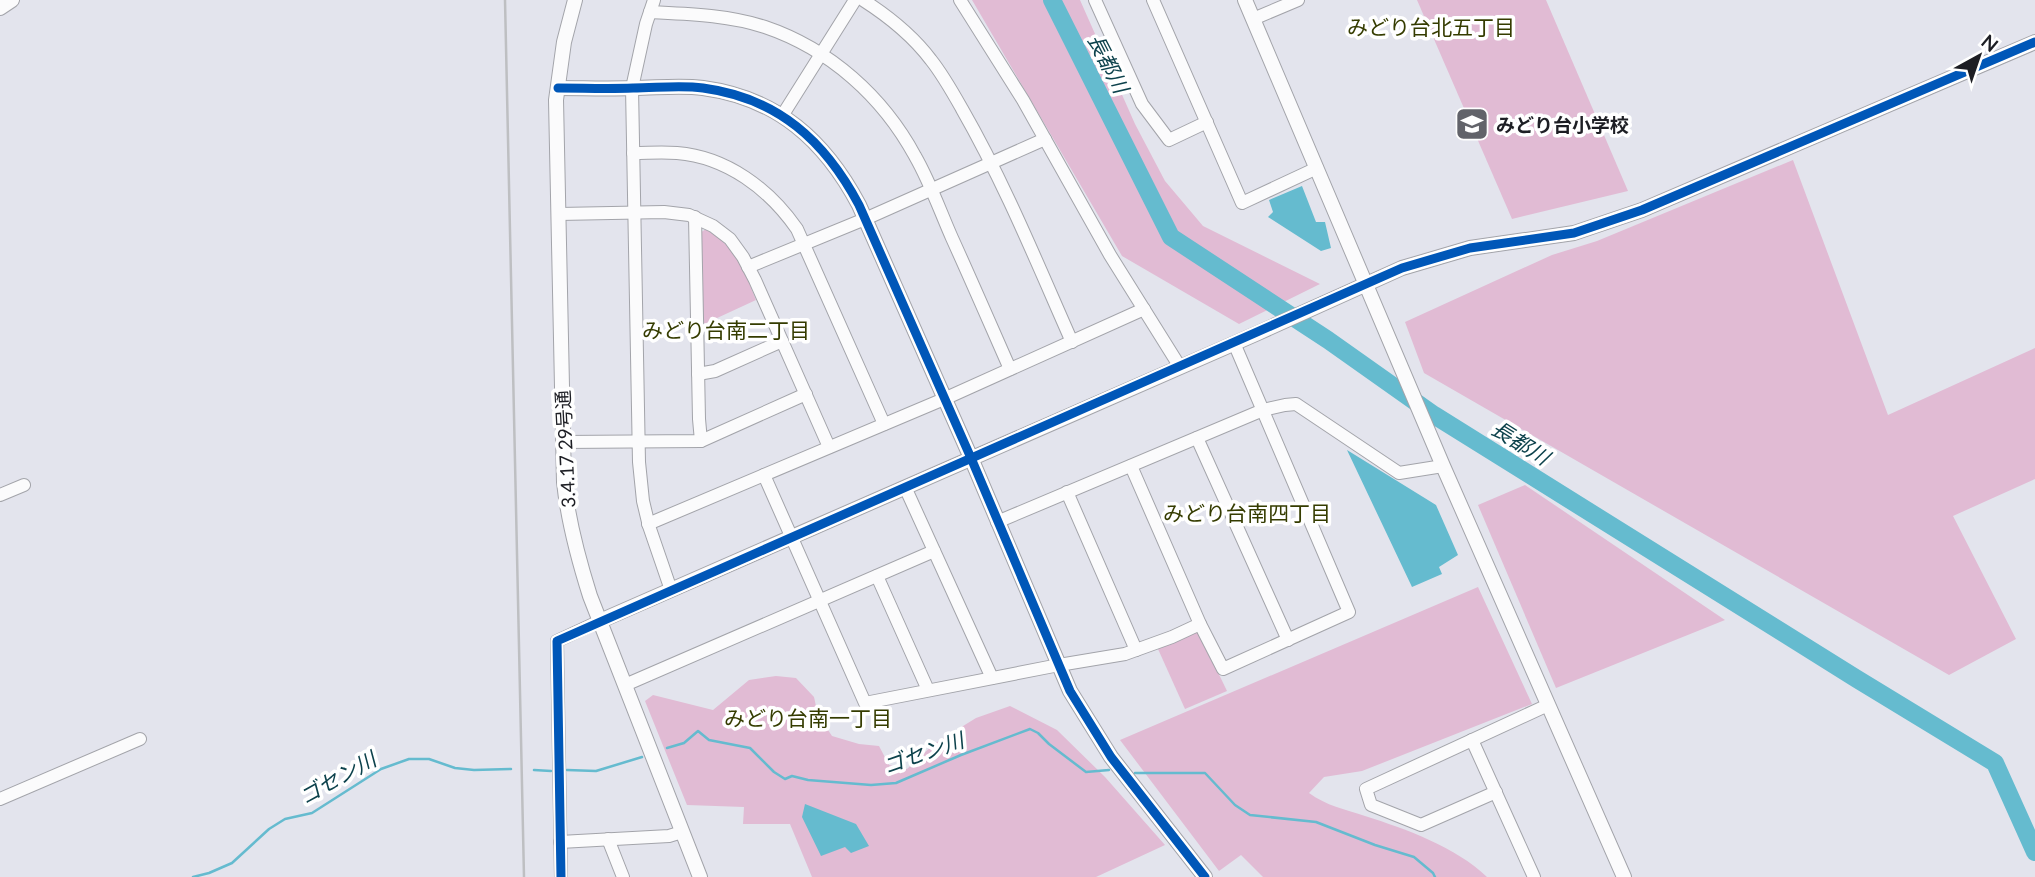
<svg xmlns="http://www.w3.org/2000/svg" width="2035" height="877" font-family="Lato,'Noto Sans JP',sans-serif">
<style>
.green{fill:#e1bbd4}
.water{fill:#65bbcf}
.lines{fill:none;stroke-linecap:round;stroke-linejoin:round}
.stream{stroke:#65bbcf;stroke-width:2.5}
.river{stroke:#65bbcf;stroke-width:18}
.minor-casing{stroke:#a3a4aa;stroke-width:14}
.tertiary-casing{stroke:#a3a4aa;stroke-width:16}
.minor{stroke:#fbfbfc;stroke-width:12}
.tertiary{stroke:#fbfbfc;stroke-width:14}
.rail{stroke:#bebfc2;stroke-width:2.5}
.cycleway-casing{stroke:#fff;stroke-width:13}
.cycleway{stroke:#0057b8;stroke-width:9}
.labels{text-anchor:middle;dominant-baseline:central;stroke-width:7;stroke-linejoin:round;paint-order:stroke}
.poi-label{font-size:19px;font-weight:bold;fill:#1d1e24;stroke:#fff;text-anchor:start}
.street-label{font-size:19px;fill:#1d1e24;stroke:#fff}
.neighbourhood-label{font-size:21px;fill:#353c00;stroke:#fff}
.water-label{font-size:21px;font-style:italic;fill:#0d424c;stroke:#fff}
</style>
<rect width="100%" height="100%" fill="#e3e4ed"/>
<!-- green -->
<g class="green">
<path d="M972,0h108l55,124 30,57 38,45 117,58 -81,40 -117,-68z"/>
<path d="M1417,0h129l82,191 -116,28z"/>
<path d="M1793,160l95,255 147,-67v131l-82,37 63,123 -67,36 -525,-302 -19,-51 147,-67 45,-14z"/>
<path d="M706,229c34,23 35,34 50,71l-54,25 -2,-92z"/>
<path d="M1525,485l200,135 -169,68 -78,-183z"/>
<path d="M1478,587l54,117 -170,67 -38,6 -15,16c18,13 35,16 56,23 41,13 91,31 122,61h-224l-22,-22 -22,16 -99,-131z"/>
<path d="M1198,631l29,60 -42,18 -27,-60z"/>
<path d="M776,676l20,2 18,19 4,18 14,21 27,8 20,2 10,19 18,4 27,-25 42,-26 34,-12 47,24 48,47 60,68 -69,32h-284l-22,-53h-47l1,-17 -57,-2 -42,-104 8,-6 60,15 36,-30z"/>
</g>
<!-- water -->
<g class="water">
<path d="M1302,186l14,36h9l6,26 -10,3 -53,-34 5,-5 -4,-12z"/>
<path d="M1347,450l89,55 22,50 -19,12 3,7 -30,13z"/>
<path d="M805,804l51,20 13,22 -18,7 -6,-6 -24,9 -19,-39z"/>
</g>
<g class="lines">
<!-- stream -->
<g class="stream">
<path d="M667,748l17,-5 14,-12 11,9 41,8 24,24 11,7 7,-3 16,4 63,5 25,-2 65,-28 69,-26 8,4 11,11 37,28 23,-2"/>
<path d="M534,770l17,1"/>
<path d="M567,770l29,1 46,-14"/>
<path d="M1135,773h70l30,32 15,10 66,7 59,23 39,12 19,16 2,4"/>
<path d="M193,877l16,-4 23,-10 37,-34 16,-10 27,-6 69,-44 28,-10h20l26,9 19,2 37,-1"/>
</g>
<!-- river -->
<path class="river" d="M1052,0l119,237 157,103 106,75 423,264 138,84 40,89"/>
<defs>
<g id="minor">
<path d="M654,0l-8,24 -14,64 7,374 4,39 6,25 22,64"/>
<path d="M863,0c25,16 50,36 68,60 12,15 22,33 31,49 43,75 75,154 110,233"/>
<path d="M960,0l63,100 87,155 70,112"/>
<path d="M1095,0l47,104 27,36 38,-18"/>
<path d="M1153,0l89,203 75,-35"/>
<path d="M650,12c39,2 78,3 115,15 65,22 118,70 150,129 15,26 25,55 37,82 20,44 39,88 58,131"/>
<path d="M1253,19l45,-19"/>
<path d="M782,116l73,-116"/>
<path d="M633,153c15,0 29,-1 44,0 50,4 92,36 120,76l87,195"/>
<path d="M559,214l105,-2 25,3 24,11 17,13 13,18 12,23 74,167"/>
<path d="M695,217l4,202 2,22"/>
<path d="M748,267l117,-48 180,-80"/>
<path d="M698,374l17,-3 67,-30"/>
<path d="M1197,438l91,202"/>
<path d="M563,442l138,-1 105,-47"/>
<path d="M1131,466l69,158 23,45 126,-57 -115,-269"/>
<path d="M764,475l101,228 194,-38 66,-11 47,-17 28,-13"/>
<path d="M905,487l87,191"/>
<path d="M1067,492l69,158"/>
<path d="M0,495l24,-10"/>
<path d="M997,522l266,-112 22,-5 11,-1 103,69 44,-7"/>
<path d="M648,524l296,-125 200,-90"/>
<path d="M877,576l51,114"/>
<path d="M625,685l309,-134"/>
<path d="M1472,740l62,137"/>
<path d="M1496,792l-75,33 -50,-20 -5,-16 182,-84"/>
<path d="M0,799l140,-60"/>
<path d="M608,839l15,38"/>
<path d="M560,842l109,-6 13,-4"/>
<path d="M561,877l-4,-236 43,-20"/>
</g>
<g id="tertiary">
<path d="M575,0l-11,42 -8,58 8,382c4,39 14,76 26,114l110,281"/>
<path d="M1245,0l198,466 181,411"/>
<path d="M0,8l12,-8"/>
<path d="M558,88c25,0 50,1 75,0 23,0 47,-3 70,0 75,10 122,53 156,117l112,253 99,233 41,66 94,120"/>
<path d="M600,621l658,-288 144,-65 68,-20 104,-15 68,-23 393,-168"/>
</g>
</defs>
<!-- minor casing -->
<use href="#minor" class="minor-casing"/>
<!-- tertiary casing -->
<use href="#tertiary" class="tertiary-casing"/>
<!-- minor -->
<use href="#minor" class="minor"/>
<!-- tertiary -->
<use href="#tertiary" class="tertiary"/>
<!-- rail -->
<path class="rail" d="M505,0l19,877"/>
<defs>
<g id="cycleway">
<path d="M558,88c25,0 50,1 75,0 23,0 47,-3 70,0 75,10 122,53 156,117l112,253 99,233 41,66 94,120"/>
<path d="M561,877l-4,-236 845,-373 68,-20 104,-15 68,-23 393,-168"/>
</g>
</defs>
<!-- cycleway casing -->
<use href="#cycleway" class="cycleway-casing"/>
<!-- cycleway -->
<use href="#cycleway" class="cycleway"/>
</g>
<!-- icons -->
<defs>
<symbol id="school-square" viewBox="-11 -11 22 22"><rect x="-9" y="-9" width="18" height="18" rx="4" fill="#62636a" stroke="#fff"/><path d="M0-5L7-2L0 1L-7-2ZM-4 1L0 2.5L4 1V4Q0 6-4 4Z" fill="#fff"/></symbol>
</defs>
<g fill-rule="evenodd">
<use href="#school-square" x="1453" y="105" width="38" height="38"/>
</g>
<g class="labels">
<!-- poi labels -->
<g class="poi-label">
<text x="1496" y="124">みどり台小学校</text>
</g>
<!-- street labels -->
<g class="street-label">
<text transform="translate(565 449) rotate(-93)">3.4.17 29号通</text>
</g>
<!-- neighbourhood labels -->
<g class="neighbourhood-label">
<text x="1431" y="26">みどり台北五丁目</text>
<text x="726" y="329">みどり台南二丁目</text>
<text x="1247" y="512">みどり台南四丁目</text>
<text x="808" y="717">みどり台南一丁目</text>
</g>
<!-- water labels -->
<g class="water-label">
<text transform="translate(1109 63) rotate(63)">長都川</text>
<text transform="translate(1521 442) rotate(32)">長都川</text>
<text transform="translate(923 752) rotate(-19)">ゴセン川</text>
<text transform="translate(337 777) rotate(-29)">ゴセン川</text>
</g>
</g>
<!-- north arrow -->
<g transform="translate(1979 56) rotate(40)" stroke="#ffffff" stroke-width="5" paint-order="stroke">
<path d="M0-5L12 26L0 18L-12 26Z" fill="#1d1e24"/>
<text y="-10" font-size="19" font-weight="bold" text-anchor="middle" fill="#1d1e24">N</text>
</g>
</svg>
